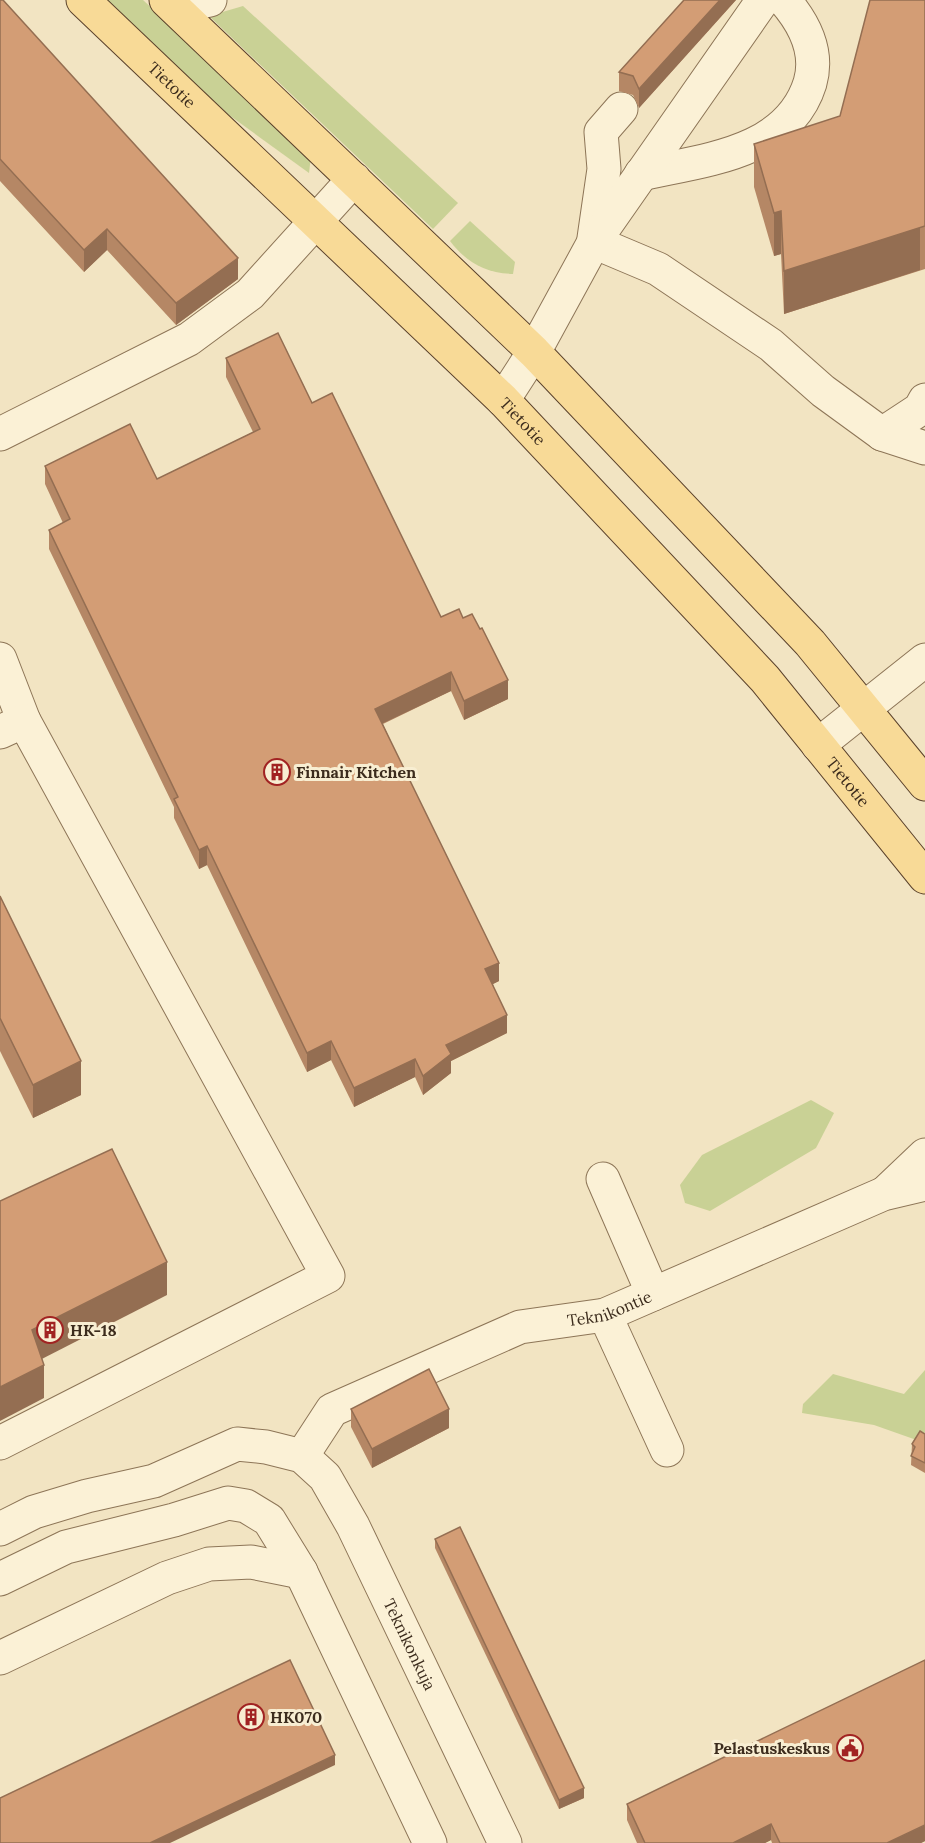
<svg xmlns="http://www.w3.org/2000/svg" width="925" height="1843" font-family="Lora,serif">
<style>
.green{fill:#c9d195}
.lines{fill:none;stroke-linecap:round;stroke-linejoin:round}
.minor-casing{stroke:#8d7557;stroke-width:35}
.major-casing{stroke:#5b422c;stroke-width:35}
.minor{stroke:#fbf1d6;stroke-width:33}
.major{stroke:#f8da97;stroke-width:33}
.wall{fill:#b58765}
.shaded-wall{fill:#946e52}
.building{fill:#d39d75;stroke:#946e52;stroke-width:1.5}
.labels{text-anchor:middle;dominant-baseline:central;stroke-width:6;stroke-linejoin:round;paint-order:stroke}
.street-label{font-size:16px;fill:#3c2c1d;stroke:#f8eed2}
.poi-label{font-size:16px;font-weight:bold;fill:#3c2c1d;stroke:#f8eed2;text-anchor:start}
</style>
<rect width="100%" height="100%" fill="#f2e4c2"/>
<!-- green -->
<g class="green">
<path d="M103,0h40l168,156 -2,17 -80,-58z"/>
<path d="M243,6l215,197 -25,26 -224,-213z"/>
<path d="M470,221l45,41 -2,12c-28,-1 -47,-12 -63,-33z"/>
<path d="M811,1100l23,13 -18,35 -106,63 -25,-8 -5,-18 22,-30z"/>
<path d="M925,1370v73l-51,-18 -72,-12 1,-9 30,-30 71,20z"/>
</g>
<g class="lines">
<defs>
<g id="minor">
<path d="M175,8l35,-8"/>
<path d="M641,174c62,-14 147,-20 169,-91 9,-31 -6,-60 -26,-83"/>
<path d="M594,238l10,-69 -3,-37 20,-23"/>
<path d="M594,242l64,27 113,76 52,46 59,43 43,14"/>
<path d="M503,400l31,-48 60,-110 169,-242"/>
<path d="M0,434l189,-95 61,-45 104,-115"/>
<path d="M882,434l38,-25 5,-9"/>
<path d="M0,659l24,62"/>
<path d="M0,732l24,-11 304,555 -328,167"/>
<path d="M818,745l107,-85"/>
<path d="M603,1179l50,115"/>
<path d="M885,1193l40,-38"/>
<path d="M605,1315l62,135"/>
<path id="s1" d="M302,1456l30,-46 188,-83 85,-12 278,-121 42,-10"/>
<path id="s2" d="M0,1529l34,-17 53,-16 67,-15 83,-37 29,3 36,9 23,21 28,49 152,317"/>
<path d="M0,1579l66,-32 108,-27 54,-17 18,3 23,14 32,52 129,271"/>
<path d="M0,1658l167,-80 42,-14 42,-2 50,10"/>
</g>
<g id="major">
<path id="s3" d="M83,0l420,400 262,279 160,198"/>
<path d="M166,0l368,352 276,291 115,141"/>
</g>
</defs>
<!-- minor casing -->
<use href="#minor" class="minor-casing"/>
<!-- major casing -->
<use href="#major" class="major-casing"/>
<!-- minor -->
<use href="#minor" class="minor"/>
<!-- major -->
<use href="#major" class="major"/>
</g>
<!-- wall -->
<g class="wall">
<path d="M0,0l238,279 -62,46 -69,-75 -23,22 -84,-91z"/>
<path d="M684,0h52l-97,108 -6,-13 -14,-4v-19z"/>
<path d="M925,0v269l-141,45 -3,-60 -7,2 -20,-69v-43l86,-28z"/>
<path d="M226,358l86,45 129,214 22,1 45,81 -44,21 -13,-29 -68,33 116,257 -6,3 14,49 -56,28v12l-28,22 -8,-18 -61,30 -23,-47 -24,12 -100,-207 -8,4 -25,-51v-11l-125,-258v-19l14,-7 -18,-39v-18l112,13 96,-47 -27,-55z"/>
<path d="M0,896l81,199 -48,23 -33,-67z"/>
<path d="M351,1409l98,19 -77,40 -21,-41z"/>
<path d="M925,1434v39l-14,-8 1,-21z"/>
<path d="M435,1539l149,259 -25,11 -124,-261z"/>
<path d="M627,1804l298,37 -4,2h-149l-1,-3 -6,3h-128l-10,-23z"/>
</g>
<!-- shaded-wall -->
<g class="shaded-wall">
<path d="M720,0h16l-97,108v-19z"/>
<path d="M781,211v43l-7,2v-43z"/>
<path d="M920,227v43l-136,44v-43z"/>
<path d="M107,229v21l-23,22v-22z"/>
<path d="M238,258v21l-62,46v-22z"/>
<path d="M451,672v19l-76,36v-18z"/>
<path d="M508,680v19l-44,21v-19z"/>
<path d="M207,846v19l-8,4v-19z"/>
<path d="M499,963v18l-14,7v-19z"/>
<path d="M507,1015v18l-56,28v12l-28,22v-19l23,-31z"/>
<path d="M331,1041v19l-24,12v-19z"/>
<path d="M415,1059v18l-61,30v-19z"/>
<path d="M81,1061v34l-48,23v-33z"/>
<path d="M167,1262v33l-135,69v-34z"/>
<path d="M44,1365v33l-44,23v-34z"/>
<path d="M449,1409v19l-77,40v-19z"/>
<path d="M335,1755v10l-165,78h-20z"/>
<path d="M584,1788v10l-25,11v-9z"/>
<path d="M771,1824v16l-6,3h-32z"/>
<path d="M925,1825v16l-4,2h-34z"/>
</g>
<!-- building -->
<g class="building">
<path d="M0,0h3l235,258 -62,45 -69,-74 -23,21 -84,-91z"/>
<path d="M684,0h36l-81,89 -6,-13 -14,-4z"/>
<path d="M870,0h55v226l-141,45 -3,-60 -7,2 -20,-69 86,-28z"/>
<path d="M278,333l34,70 20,-10 109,224 18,-8 4,9 9,-4 8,15 2,-1 26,52 -44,21 -13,-29 -76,37 124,254 -14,6 22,46 -61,30 5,9 -28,22 -8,-17 -61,29 -23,-47 -24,12 -100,-207 -8,4 -25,-51 4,-2 -129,-267 21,-11 -25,-53 85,-42 27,55 103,-50 -34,-71z"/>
<path d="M0,896l81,165 -48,24 -33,-67z"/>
<path d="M112,1149l55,113 -135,68 12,35 -44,22v-186z"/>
<path d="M429,1369l20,40 -77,40 -21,-40z"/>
<path d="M920,1431l5,3v29l-14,-7 4,-9 -3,-3z"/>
<path d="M460,1527l124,261 -25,12 -124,-261z"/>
<path d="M290,1660l45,95 -185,88h-150v-45z"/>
<path d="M925,1660v165l-38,18h-107l-9,-19 -38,19h-88l-18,-39z"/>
</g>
<!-- icons -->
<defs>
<symbol id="building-ring" viewBox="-11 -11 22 22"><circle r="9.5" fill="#f8eed2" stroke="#a12322" stroke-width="1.5"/><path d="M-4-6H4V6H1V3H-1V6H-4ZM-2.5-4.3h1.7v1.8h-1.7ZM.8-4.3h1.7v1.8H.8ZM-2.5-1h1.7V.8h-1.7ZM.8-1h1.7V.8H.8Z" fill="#a12322"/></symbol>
<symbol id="civic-ring" viewBox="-11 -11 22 22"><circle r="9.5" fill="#f8eed2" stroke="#a12322" stroke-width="1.5"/><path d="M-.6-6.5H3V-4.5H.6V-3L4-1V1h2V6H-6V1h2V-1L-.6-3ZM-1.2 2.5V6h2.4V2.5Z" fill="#a12322"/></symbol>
</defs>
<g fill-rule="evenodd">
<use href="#building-ring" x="262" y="757" width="30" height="30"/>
<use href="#building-ring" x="35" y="1315" width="30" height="30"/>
<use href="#building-ring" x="236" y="1702" width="30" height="30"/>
<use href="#civic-ring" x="835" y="1733" width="30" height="30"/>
</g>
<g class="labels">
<!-- street labels -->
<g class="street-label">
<text stroke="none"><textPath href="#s3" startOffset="123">Tietotie</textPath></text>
<text stroke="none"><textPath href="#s3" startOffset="609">Tietotie</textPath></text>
<text stroke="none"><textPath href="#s3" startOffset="1095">Tietotie</textPath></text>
<text stroke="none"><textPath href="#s1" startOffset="352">Teknikontie</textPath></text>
<text stroke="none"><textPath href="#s2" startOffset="538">Teknikonkuja</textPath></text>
</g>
<!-- poi labels -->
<g class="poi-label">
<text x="296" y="772">Finnair Kitchen</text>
<text x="70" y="1330">HK-18</text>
<text x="270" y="1717">HK070</text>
<text x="830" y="1748" text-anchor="end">Pelastuskeskus</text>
</g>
</g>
</svg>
